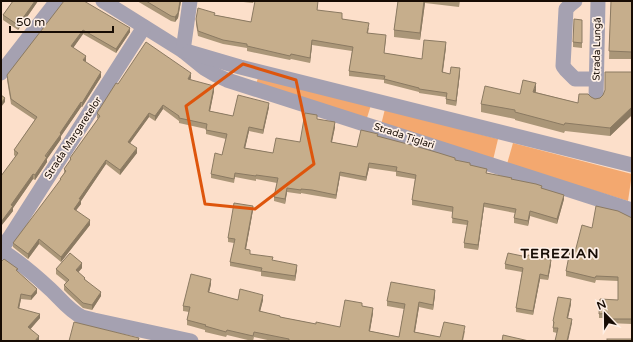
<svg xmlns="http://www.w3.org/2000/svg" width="633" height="342" font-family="'Varela Round',sans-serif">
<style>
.green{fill:#f3a86f}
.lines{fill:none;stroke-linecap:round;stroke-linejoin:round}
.minor{stroke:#a5a1b1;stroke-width:15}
.wall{fill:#aa9678}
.shaded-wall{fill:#8b7a62}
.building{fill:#c6ae8c;stroke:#8b7a62}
.marked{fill:none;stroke:#de550c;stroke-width:3;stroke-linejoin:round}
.labels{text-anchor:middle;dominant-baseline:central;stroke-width:3.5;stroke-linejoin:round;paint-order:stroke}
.street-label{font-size:10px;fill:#170c04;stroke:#feefe5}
.district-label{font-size:14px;font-weight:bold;letter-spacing:1px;fill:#170c04;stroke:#feefe5}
</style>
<rect width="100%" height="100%" fill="#fcdfca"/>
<!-- green -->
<g class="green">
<path d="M259,75l112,30 -5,16 -111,-34z"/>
<path d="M385,109l113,30 -5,21 -112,-35z"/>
<path d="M513,143l119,31 -4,27 -121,-37z"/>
</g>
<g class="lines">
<!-- minor -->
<g class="minor">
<path d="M103,1l80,50 21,17 12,7 11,5 405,130"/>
<path d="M575,1l-5,4 -4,4 -3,57 3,4 9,9h21"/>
<path d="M183,51l7,-50"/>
<path d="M189,52l51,15 392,98"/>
<path d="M1,73l56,-72"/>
<path d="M596,98l2,-97"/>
<path d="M1,249l9,-12 134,-210"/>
<path d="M1,250c17,11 34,25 49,39 10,9 19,22 32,28 4,1 8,2 12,3l97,21"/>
</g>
</g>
<!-- wall -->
<g class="wall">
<path d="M13,1h25l-20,29 -15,-10v-5z"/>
<path d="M137,1h44l-3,17 -3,4 -4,-1z"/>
<path d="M234,1h20l-1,2z"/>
<path d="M398,1h62l-1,6 -34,-4 -5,37 -26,-3v-7z"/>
<path d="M611,1h21v58h-23z"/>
<path d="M64,2l66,30 -14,21 -33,-19 -10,14 13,13 -1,1 16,15 -19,30h-1l-20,29v3l-14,20v3l-12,18 -2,-1 -20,29v3l-12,15 14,-70 -1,-1v-5l21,-30 -24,-16 -4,-24v-5z"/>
<path d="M318,5l-1,5 52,18 -1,5 18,7 -2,13 38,6 24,-12 -3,25 7,2 10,-1 -4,33 -10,-2v-7l-27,-4v-1l-35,-9v-3l-35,-4v-5l3,-20 -40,-6 -2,18 -19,-4 -1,1 -43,-9v-3l-24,-4 -25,-8 -2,-12v-5l19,-4 36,7z"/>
<path d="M582,20v28l-9,-1v-5z"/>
<path d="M632,72v43l-22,21 -45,-5 -1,2 -49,-13v-1l-34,-7v-8l39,-10 16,-3 -1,1 43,11 13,-6 4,2 5,-1z"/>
<path d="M191,78l-1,1 24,12 -4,20 23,5 36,-9 -6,27 -14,-3 -4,17 28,5 27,-11 17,-23 18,8 -3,15 25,5 21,-11 92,29 17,8 24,6 31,9 22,11 -7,25 -27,-8 -2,10 -14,-3v-5l1,-5 -31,-6 -6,43 -14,-2v-5l3,-18 -15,-2 1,-11 -41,-7v-5l3,-21 -19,-3v-4l-27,-4 -3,13 -26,-5 -4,23 -24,-4 -11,-2v1l-14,-2 -2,12 -11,-3v-4l3,-14 -21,-4v2l-21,-4 -1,6 -23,-5v-4l11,-19 4,-16 -20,-5v-5l-27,-6v-2l-16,-12 -8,12 -6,-4 -19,26 7,10 -17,22 -14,-11 -25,37v3l-5,6 14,15 -29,37 -22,-18 -11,15 -15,-12v-4l47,-62v-2l4,-6v-4l6,-8v-3l28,-39 -1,-1v-5l21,-29z"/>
<path d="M253,210l-7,39 4,5 47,15 -2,12 -34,-5v-4l-31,-6v-4l4,-19 -6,-1v-4z"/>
<path d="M632,218v106l-24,-1v-5h-9v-4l19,-14v-19l-22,-1 -1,3 -29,-7v-5l26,-43z"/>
<path d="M505,264h46l-3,16 -8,-1 -7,36 -17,-3v-4l6,-36 -17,-3z"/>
<path d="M82,268l-4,4 23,24 -9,14 -9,-2 -15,-14 -4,-4v-5l2,-3 -10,-8v-5z"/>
<path d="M18,272l19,21 -6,7 -10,-1 -2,10 21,9 -10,11 9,12h-38z"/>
<path d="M211,284l-2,8 29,8h25l-3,11 20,6 36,7 24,3 22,-21 11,7 -3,18 29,6 5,-28 -17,-3v-5l48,-6 -2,15 -14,-3 -4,25 25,5 25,-6 -2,10h-191l-18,-4 -1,4h-1l-25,-6 -1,2 -21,-5v-2l-18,-5v-5l2,-8 -6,-1v-5z"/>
<path d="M571,304l-3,14 4,5 -15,10 -4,-1v-11z"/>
</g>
<!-- shaded-wall -->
<g class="shaded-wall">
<path d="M35,1h3l-20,29v-5z"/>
<path d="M180,1h1l-3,17 -3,4v-5z"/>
<path d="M424,1h1v2l-5,37v-7z"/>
<path d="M130,28v4l-14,21v-4z"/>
<path d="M83,30v4l-12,17v-5z"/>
<path d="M312,40v5l-2,18v-5z"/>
<path d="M446,42v5l-4,29v-4z"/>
<path d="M86,56v5l-3,4v-5z"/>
<path d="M460,68v5l-4,33v-5z"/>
<path d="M101,72v5l-19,30v-4z"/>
<path d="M191,73v5l-3,5v-4z"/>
<path d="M536,83v8l-3,9v-8z"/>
<path d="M214,86v5l-5,25v-5z"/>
<path d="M5,98v4l-4,5v-4z"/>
<path d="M81,102v5l-20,29v3l-14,20v3l-12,18v-5l25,-42z"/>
<path d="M269,103v4l-6,27v-4z"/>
<path d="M163,105v4l-8,12v-5z"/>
<path d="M632,107v8l-22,21v-8z"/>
<path d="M149,113v4l-21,29v-4z"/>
<path d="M335,122v5l-4,19v-4z"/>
<path d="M249,127v4l-5,22v-5z"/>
<path d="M137,148v5l-17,22v-5z"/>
<path d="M106,160v4l-25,37v3l-7,9v-4l5,-10z"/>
<path d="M369,163v5l-3,13v-4z"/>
<path d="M340,172v4l-4,23v-4z"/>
<path d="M33,174v5l-20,29v3l-12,15v-4l10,-17z"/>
<path d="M287,188v4l-2,12v-5z"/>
<path d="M564,195v4l-7,25v-5z"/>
<path d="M484,203v4l-6,43v-5z"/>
<path d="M253,206v4l-8,44v-5z"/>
<path d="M530,211v5l-2,10v-5z"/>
<path d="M90,220v5l-29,37v-5z"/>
<path d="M39,239v5l-11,15v-5z"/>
<path d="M551,260v4l-3,16v-4z"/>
<path d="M82,263v5l-6,7v-5z"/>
<path d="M297,265v4l-2,12v-5z"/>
<path d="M540,274v5l-7,36v-4z"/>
<path d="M211,279v5l-3,13v-5z"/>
<path d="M37,289v4l-6,7v-4z"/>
<path d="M435,290v5l-2,15v-5z"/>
<path d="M101,292v4l-9,14v-5z"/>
<path d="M21,294v5l-3,14v-5z"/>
<path d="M263,295v5l-4,16v-5z"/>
<path d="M571,299v5l-4,18v-4z"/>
<path d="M419,302v5l-5,30v-5z"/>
<path d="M373,308v5l-4,23v-5z"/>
<path d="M40,314v4l-12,14v-5z"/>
<path d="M572,319v4l-4,18h-1z"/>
<path d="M39,336v5h-4z"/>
</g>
<!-- building -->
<g class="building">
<path d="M13,1h22l-17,24 -15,-10z"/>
<path d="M64,1h20l46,27 -14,21 -33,-19 -12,16 15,10 -3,4 18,12 -19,31 -1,-1 -21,31 1,1 -16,22 2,1 -12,18 -2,-1 -22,31 2,1 -12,16v-46l17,-23 -4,-3 23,-33 -26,-18 -4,-24z"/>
<path d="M146,1h34l-2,12 -3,4 -4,-1z"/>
<path d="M255,1h63l-1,9 25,3v6l27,4 -2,10 19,2 -2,18 38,6 2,-19 22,2 -4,30 8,2 1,-7 9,1 -4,33 -10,-2 1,-6 -28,-4v-1l-35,-9 1,-3 -36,-5 4,-24 -41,-7 -2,18 -19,-4 -1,2 -43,-10v-2l-24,-4 -25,-9 -2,-12 2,-11 17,5 -1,2 37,7z"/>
<path d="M398,1h26l-4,32 -26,-3z"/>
<path d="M611,1h21v51l-23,-1z"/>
<path d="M574,19l8,1v23l-9,-1z"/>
<path d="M146,42l45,31 -3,6 26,7 -5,25 24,5 5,-21 31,8 -6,27 -14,-3 -5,21 29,5 3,-15 24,4 5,-29 12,2v4l18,3 -4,20 26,5 4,-17 17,4 -1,2 38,10 24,7 16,5v2l15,3v2l17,4 -1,4 26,5 -1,1 25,5 6,2 -1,2 23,7 -7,24 -27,-8 -2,10 -14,-3 2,-9 -32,-6 -6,42 -14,-2 4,-22 -16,-3 1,-11 -41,-7 4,-25 -20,-4 1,-4 -28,-4 -3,14 -26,-5 -4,23 -24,-5 -11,-1v1l-14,-2 -2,11 -11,-2 4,-19 -22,-3v1l-21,-3 -1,6 -23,-5 4,-21 7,2 5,-21 -21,-4 1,-6 -28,-6v-2l-16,-11 -8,11 -6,-3 -21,29 9,6 -17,22 -14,-10 -27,39h2l-7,10 16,11 -29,37 -22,-18 -11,15 -15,-11 48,-64h-1l6,-8 -2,-2 7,-10 -1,-1 30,-42 -3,-3 19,-30 2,1z"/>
<path d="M605,72h27v35l-22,21 -45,-5 -1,2 -49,-13v-2l-34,-6 4,-18 35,8 3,-14 13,3 -3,9 45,11 1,-9h9l3,3 4,2 5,-1 3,-3 2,-5z"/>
<path d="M1,95l4,3 -4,5z"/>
<path d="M234,203l19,3 -8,43 5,1v4l23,3 -1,3 25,5 -2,11 -34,-5 1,-3 -32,-6 5,-23 -7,-1z"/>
<path d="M596,206l22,5 14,7v101h-24v-6l-9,1 1,-15 18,1v-23l-22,-1 -1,2 -29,-7 4,-20 5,1 7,-27 10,3z"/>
<path d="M70,253l12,10 -6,7 9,8 -1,1 17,13 -9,13 -9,-2 -15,-14 -4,-4 5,-5 -13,-11z"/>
<path d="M508,253l19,4 1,-2 23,5 -3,16 -8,-2 -7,37 -17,-3 7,-40 -18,-4z"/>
<path d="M4,259l14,10 -2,1 21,19 -6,7 -10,-2 -3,14 22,6 -12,13 11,9 -4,5h-34v-79z"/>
<path d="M191,274l20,5 -3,13 30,8 2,-11 23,6 -4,16 21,5v1l36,7v-2l24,5 5,-27 17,3v3l11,2 -4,23 30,6 6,-33 -18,-3 4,-19 44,8 -2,15 -14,-3 -5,30 26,5 4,-15 21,4 -3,15h-173v-2l-35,-7 -1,4 -26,-6 -1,2 -21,-6 1,-1 -19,-5 3,-13 -7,-1z"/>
<path d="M558,297l13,2 -4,19 5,1 -5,22h-12l3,-13h-5l1,-6 -1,-1z"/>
<path d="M74,322l65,16 -1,3h-69z"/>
<path d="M503,335l26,6h-27z"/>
<rect x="607" y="339" width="25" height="2"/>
</g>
<!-- marked area -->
<path class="marked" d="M243,64l53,16 18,84 -59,45 -50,-5 -19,-98z"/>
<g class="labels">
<!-- street labels -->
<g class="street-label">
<text transform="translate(597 49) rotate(-89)">Strada Lungă</text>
<text transform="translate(404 136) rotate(18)">Strada Țiglari</text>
<text transform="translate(73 138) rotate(-57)">Strada Margaretelor</text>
</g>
<!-- district labels -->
<g class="district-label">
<text x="560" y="253">TEREZIAN</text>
</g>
</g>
<!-- border -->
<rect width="633" height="342" fill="none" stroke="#170c04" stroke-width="4"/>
<!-- north arrow -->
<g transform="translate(605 314) rotate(338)" stroke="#feefe5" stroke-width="3" paint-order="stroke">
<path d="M0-3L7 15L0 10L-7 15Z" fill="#170c04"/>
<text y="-6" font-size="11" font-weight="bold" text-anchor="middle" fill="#170c04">N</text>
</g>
<!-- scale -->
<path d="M10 26v6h103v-6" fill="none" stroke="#170c04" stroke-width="2"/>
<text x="16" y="26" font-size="12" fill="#170c04" stroke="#feefe5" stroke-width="3" paint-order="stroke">50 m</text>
</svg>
